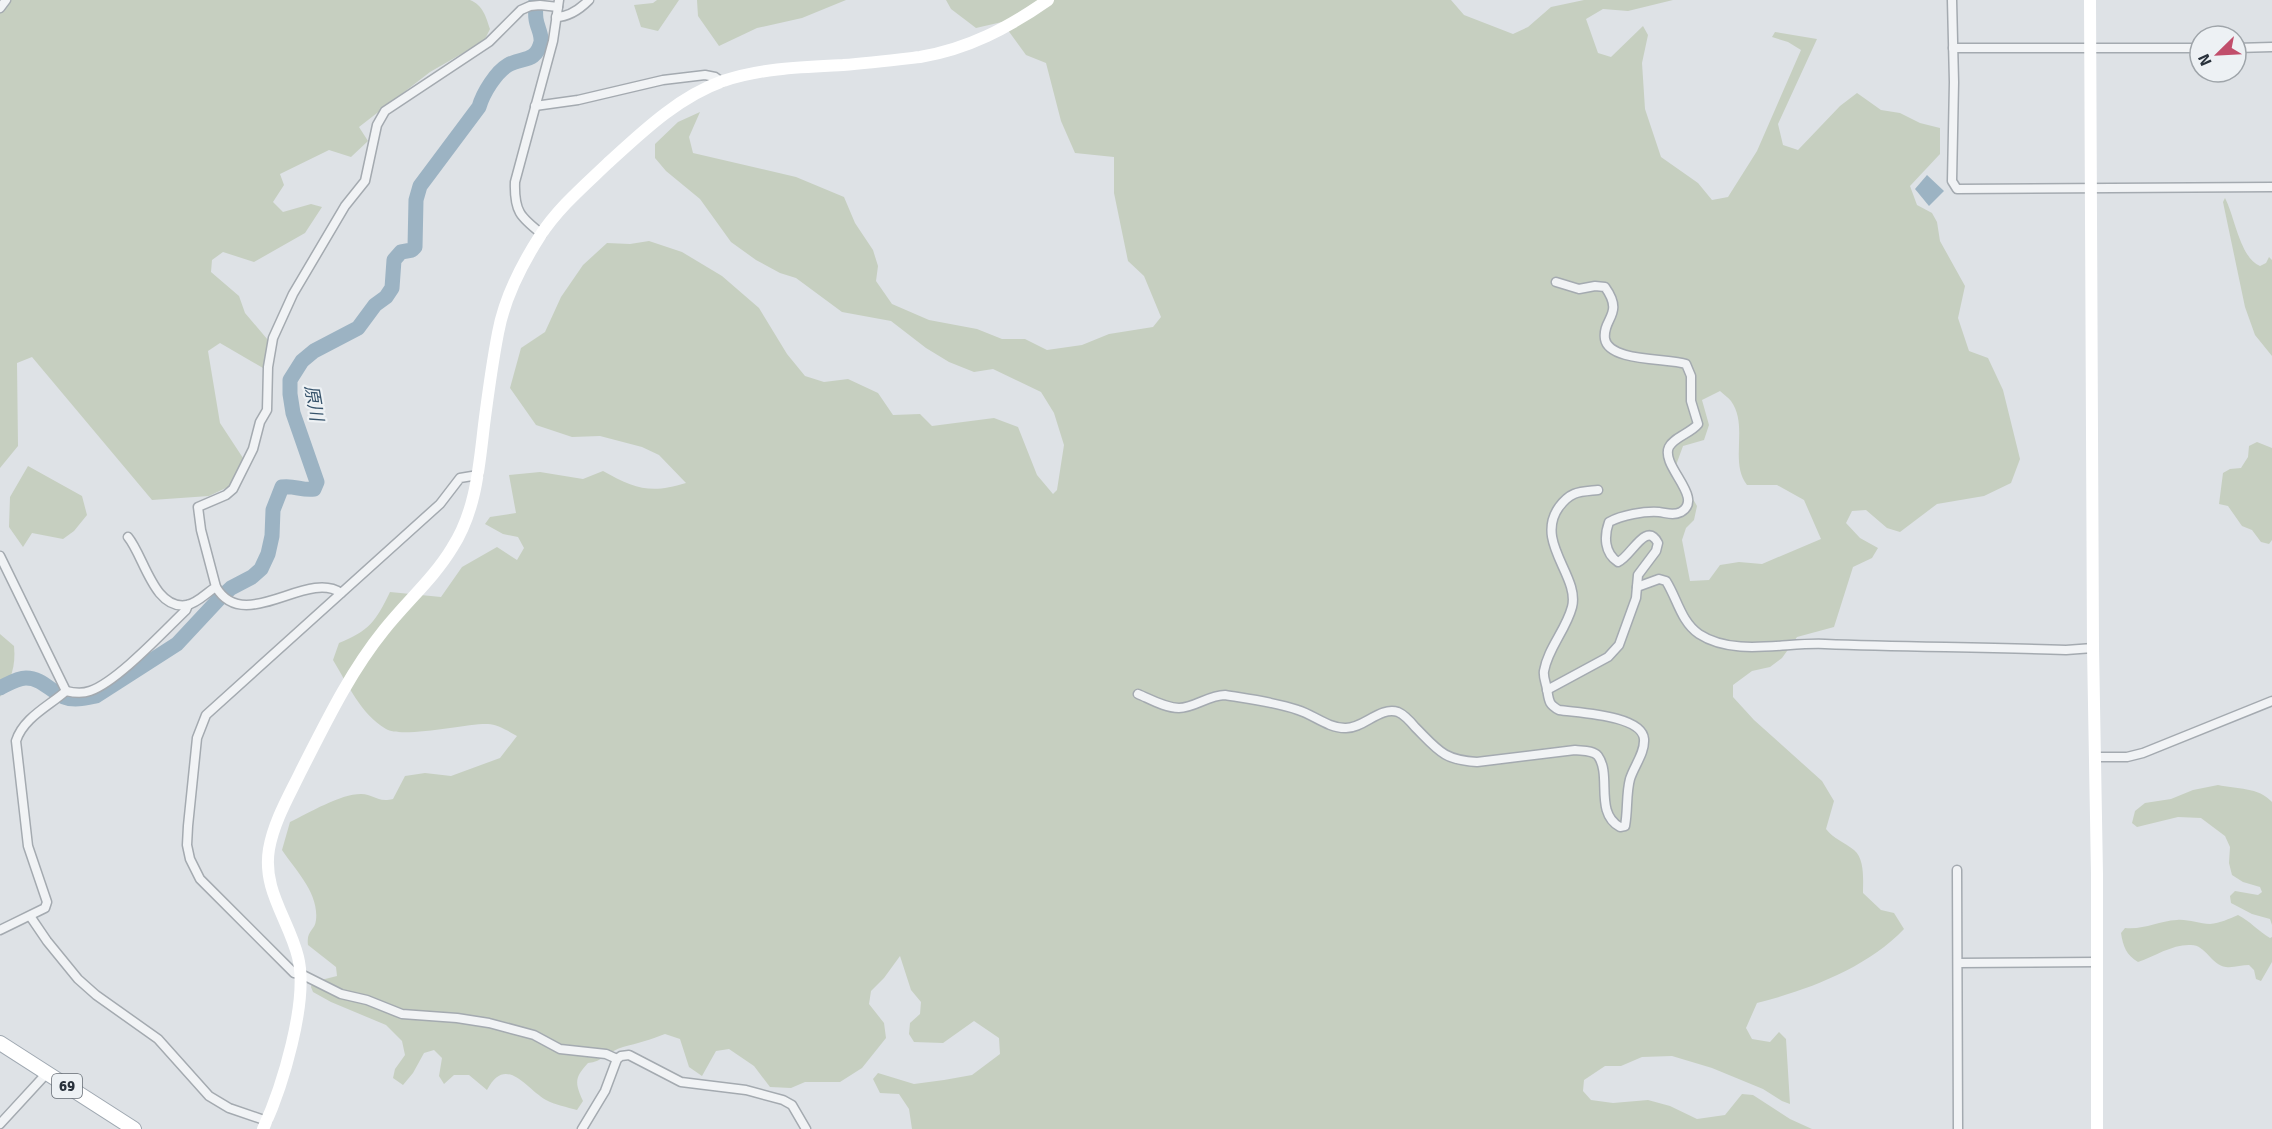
<svg xmlns="http://www.w3.org/2000/svg" width="2272" height="1129" font-family="Signika,'Noto Sans JP',sans-serif">
<style>
.green{fill:#c6cfc0;fill-rule:evenodd}
.water{fill:#9cb3c3}
.lines{fill:none;stroke-linecap:round;stroke-linejoin:round}
.river{stroke:#9cb3c3;stroke-width:15}
.street-casing{stroke:#a4aab0;stroke-width:11}
.primary-casing{stroke:#9fa8b1;stroke-width:16}
.street{stroke:#f1f3f5;stroke-width:8}
.secondary{stroke:#fff;stroke-width:12}
.primary{stroke:#fff;stroke-width:14}
.labels{text-anchor:middle;dominant-baseline:central;stroke-width:4.5;stroke-linejoin:round;paint-order:stroke}
.shield{fill:#edf1f4;stroke:#646b73;stroke-width:1.5}
.shield-label{font-size:15px;font-weight:bold;fill:#29323c}
.water-label{font-size:18px;font-style:italic;fill:#37546c;stroke:#edf1f4}
</style>
<rect width="100%" height="100%" fill="#dee2e6"/>
<!-- green -->
<g class="green">
<path d="M0,0h470c13,5 16,17 20,29l-6,12 -54,31 -71,55 9,14 -17,16 -22,-7 -49,24 4,11 -11,17 10,10 28,-8 11,3 -17,26 -51,29 -31,-10 -11,8 -1,12 28,24 6,17 28,33 -10,22 -43,-25 -12,8 12,72 23,35 -13,28 -21,10 -57,4 -120,-143 -15,6 1,83 -18,22z"/>
<path d="M657,0h22l-21,31 -17,-4 -7,-22 19,-2z"/>
<path d="M697,0h149l-44,18 -45,10 -38,18 -21,-30z"/>
<path d="M946,0h505l13,15 49,19 15,-7 23,-20 33,-7h89l-45,11 -25,-2 -17,10 12,34 13,4 32,-31 5,9 -6,28 3,46 16,48 37,26 14,17 16,-3 29,-46 44,-101 -13,-8 -16,-5 3,-5 42,7 -39,85 5,21 15,5 42,-44 17,-13 24,17 19,3 20,10 20,5v26l-30,32 7,19 15,8 5,9 3,19 25,45 -7,32 11,33 19,7 15,32 17,69 -9,24 -27,13 -47,8 -37,28 -13,-4 -21,-18 -14,1 -6,12 14,15 18,10 -6,10 -19,9 -19,60 -37,10 -15,21 -12,9 -18,4 -19,14v12l21,23 68,61 12,20 -8,28c8,10 18,13 28,21 11,9 9,30 9,43l18,17 13,3 10,16c-37,39 -96,61 -147,74l-11,25 6,11 18,3 9,-10 7,7 4,65 -8,-3 -19,-12 -51,-21 -40,-12 -30,1 -21,9h-16l-21,14 -1,11 8,9 22,3 35,-3 22,6 27,13 28,-4 17,-21 11,1 37,24 22,10h-900l-3,-20 -10,-15 -19,-1 -7,-14 5,-6 36,11 30,-4 28,-5 28,-21 -1,-16 -25,-17 -31,22 -29,-1 -5,-8 1,-11 10,-9 1,-12 -10,-12 -11,-34 -16,22 -13,13 -2,13 15,19 2,15 -24,30 -22,14h-35l-14,6 -21,-1 -16,-21 -25,-17 -13,2 -14,25 -13,-9 -9,-28 -15,-5c-15,6 -27,9 -42,13 -14,4 -21,15 -35,16 -14,15 -13,20 -5,38l-6,9c-10,-3 -22,-5 -31,-10 -21,-12 -40,-46 -59,-10l-18,-15h-15l-10,9 -5,-8 3,-18 -8,-8 -10,3 -11,20 -10,12 -10,-7 2,-9 10,-14 -3,-14 -16,-16 -55,-23 -18,-10 -2,-5 2,-8 8,1 16,-4 -1,-9 -28,-22c-2,-15 7,-14 8,-25 3,-27 -20,-49 -34,-70l8,-28c19,-9 50,-28 71,-28 13,0 16,9 32,5l12,-23 20,-3 26,3 49,-18 17,-22c-7,-4 -20,-12 -29,-12 -21,-1 -86,15 -102,5 -25,-15 -38,-44 -53,-69l6,-17c30,-12 37,-22 51,-51l51,5 21,-30 35,-20 20,13 7,-12 -6,-11 -15,-3 -18,-10 5,-7 26,-4 -7,-38 31,-3 43,7 20,-8c32,18 48,23 83,12l-27,-28 -17,-8 -42,-11 -28,1 -36,-12 -26,-37 11,-40 24,-16 16,-35 22,-32 24,-22 23,1 19,-3 33,11 40,24 37,32 28,46 18,22 19,6 24,-3 30,14 15,22 27,-1 12,12 62,-8 24,9 19,48 16,19 4,-4 7,-45 -10,-32 -13,-21 -48,-23 -19,3 -25,-10 -23,-14 -35,-27 -49,-9 -46,-34 -16,-5 -24,-13 -25,-18 -31,-43 -34,-28 -11,-13v-14l23,-22 22,-10 -11,25 4,16 103,24 48,20 11,26 18,27 5,16 -2,15 16,23 37,16 48,9 25,10h23l22,11 35,-5 27,-11 44,-7 8,-10 -17,-41 -16,-15 -14,-68v-36l-39,-4 -14,-32 -15,-58 -20,-8 -24,-33 -26,6 -25,-19zM1720,391c3,3 8,6 11,10 18,25 -2,61 16,84h30l27,15 17,39 -59,25 -23,-2 -19,3 -11,15 -19,1 -8,-41 4,-12 8,-8 3,-14 -22,-38 8,-22 21,-6 5,-15 -7,-25z"/>
<path d="M2225,198c10,19 15,60 35,68l6,-3 3,-6 3,3v96l-17,-21 -10,-28 -22,-105z"/>
<path d="M2257,442l15,6v92l-3,4 -8,-2 -9,-12 -10,-4 -14,-20 -9,-2 4,-31 7,-4 11,-1 7,-11 1,-11z"/>
<path d="M28,466l54,30 5,19 -13,16 -11,8 -31,-6 -9,14 -14,-20 1,-30z"/>
<path d="M0,634l14,12c2,21 -3,33 -14,51z"/>
<path d="M2218,785c18,4 41,2 54,17v123l-2,-6 -18,-5 -21,-11 -1,-7 5,-5 23,4 4,-3 -2,-5 -17,-5 -11,-7 -3,-12 1,-16 -5,-11 -24,-18 -23,-1 -41,10 -5,-4 3,-12 10,-8 26,-4 22,-9z"/>
<path d="M2238,915c12,6 20,16 32,23l2,-1v25l-11,19 -5,-2 -2,-9 -5,-5c-7,0 -16,3 -23,2 -15,-2 -20,-22 -35,-22 -18,-1 -36,11 -53,17 -12,-7 -15,-16 -17,-29l4,-5c19,2 33,-7 52,-8 11,-1 22,4 33,4 10,-1 19,-5 28,-9z"/>
</g>
<!-- water -->
<path class="water" d="M1927,175l17,16 -15,15 -14,-17z"/>
<g class="lines">
<!-- river -->
<path class="river" d="M0,688c8,-4 17,-10 26,-10 16,0 24,13 38,19 10,4 22,1 32,-1l81,-52 42,-45 12,-11 21,-11 9,-8 7,-15 4,-18 1,-26 9,-23c12,-2 21,4 32,2l3,-7 -24,-69 -3,-19v-14l12,-19 12,-10 44,-23 17,-23 11,-8 6,-9 2,-28 7,-8 11,-2 3,-3 1,-47 4,-14 59,-79c4,-14 17,-35 29,-42 14,-8 28,-2 33,-23 1,-8 -4,-15 -5,-23 -1,-6 0,-13 0,-19"/>
<defs>
<g id="street">
<path d="M1952,0l2,82 -2,99 5,8 315,-2"/>
<path d="M0,8l6,-8"/>
<path d="M556,17c13,0 24,-8 33,-17"/>
<path d="M1953,48h247"/>
<path d="M2236,48l36,-1"/>
<path d="M535,106l43,-6 85,-20 42,-5 10,2 7,5"/>
<path d="M542,234c-22,-17 -28,-23 -27,-52l38,-141 6,-41"/>
<path d="M478,475l-18,3 -20,26 -234,211 -9,23 -9,88 -1,19 3,14 10,20 94,94 7,1 40,20 26,6 35,14 55,4 32,5 45,12 26,14 46,5 11,5"/>
<path d="M128,537c16,19 26,74 59,68 11,-2 20,-13 29,-18l-15,-57 -3,-23 28,-12 7,-6 20,-40 7,-27 7,-12 1,-43 5,-29 20,-44 52,-88 20,-25 12,-56 8,-14 104,-69 32,-32 9,-4 10,-1 18,2"/>
<path d="M0,556l66,135"/>
<path d="M216,587c28,48 91,-18 125,6"/>
<path d="M1637,587l22,-8 7,2c11,17 15,41 33,53 35,23 87,8 126,10 80,3 160,3 241,6l27,-2"/>
<path d="M1547,690l61,-33 11,-12 17,-47 2,-23 18,-24 2,-8c-12,-23 -27,14 -40,19 -14,-9 -14,-26 -9,-40 13,-7 35,-11 50,-10 8,1 14,4 22,0 24,-14 -21,-46 -12,-65 5,-10 22,-14 29,-23l-7,-23v-25l-5,-12c-18,-6 -77,-2 -81,-25 -3,-21 20,-24 0,-52l-10,-1 -16,3 -23,-7"/>
<path d="M1138,694c12,5 27,14 41,14 15,0 30,-13 46,-13 24,4 50,7 73,15 16,5 30,18 47,18 18,1 35,-22 53,-16 7,3 12,9 17,15 23,23 28,33 62,35l98,-12c7,1 18,0 23,6 14,19 -4,57 22,71l5,-1c3,-16 1,-32 5,-47 4,-13 15,-26 14,-40 -2,-24 -66,-26 -85,-29 -11,-6 -10,-10 -12,-21 -1,-6 -4,-12 -3,-18 4,-23 22,-41 28,-64 8,-31 -38,-65 -13,-100 12,-16 20,-15 39,-17"/>
<path d="M2095,757h32l16,-4 129,-52"/>
<path d="M1957,870l1,259"/>
<path d="M30,916l17,25 31,38 18,16 62,44 51,57 20,12 38,13"/>
<path d="M0,930l45,-22 2,-6 -19,-56 -12,-105c7,-23 33,-35 50,-50 8,2 16,3 24,0 27,-9 74,-60 96,-81l2,-5"/>
<path d="M1958,963l138,-1"/>
<path d="M0,1124l47,-51"/>
<path d="M582,1129l23,-38 12,-32 4,-3 8,-1 52,27 65,8 37,10 9,5 14,24"/>
</g>
<path id="primary" d="M0,1043l134,86"/>
</defs>
<!-- street casing -->
<use href="#street" class="street-casing"/>
<!-- primary casing -->
<use href="#primary" class="primary-casing"/>
<!-- street -->
<use href="#street" class="street"/>
<!-- secondary -->
<g class="secondary">
<path d="M2090,0l3,648 4,226v255"/>
<path d="M263,1129c19,-41 46,-128 35,-172 -9,-37 -36,-67 -29,-108 5,-28 20,-53 32,-78 25,-49 49,-99 83,-141 22,-28 50,-52 68,-82 24,-37 27,-81 32,-123 4,-31 8,-61 14,-92 6,-33 24,-69 42,-97 18,-28 44,-50 68,-73 34,-31 70,-66 115,-82 38,-13 80,-14 120,-16 26,-2 51,-5 77,-8 48,-8 88,-29 128,-57"/>
</g>
<!-- primary -->
<use href="#primary" class="primary"/>
</g>
<g class="labels">
<!-- shield labels -->
<rect class="shield" x="52" y="1074" width="30" height="24" rx="4.5"/>
<g class="shield-label">
<text x="67" y="1086">69</text>
</g>
<!-- water labels -->
<g class="water-label">
<text transform="translate(314 403) rotate(80)">原川</text>
</g>
</g>
<!-- north arrow -->
<g transform="translate(2218 54) rotate(246)"><circle r="28" fill="#edf1f4" stroke="#9fa5aa" stroke-width="1.5"/>
<path d="M0-4.5L10 22L0 15L-10 22Z" fill="#c14e6b"/>
<text y="-9" font-size="16" font-weight="bold" text-anchor="middle" fill="#29323c">N</text>
</g>
</svg>
